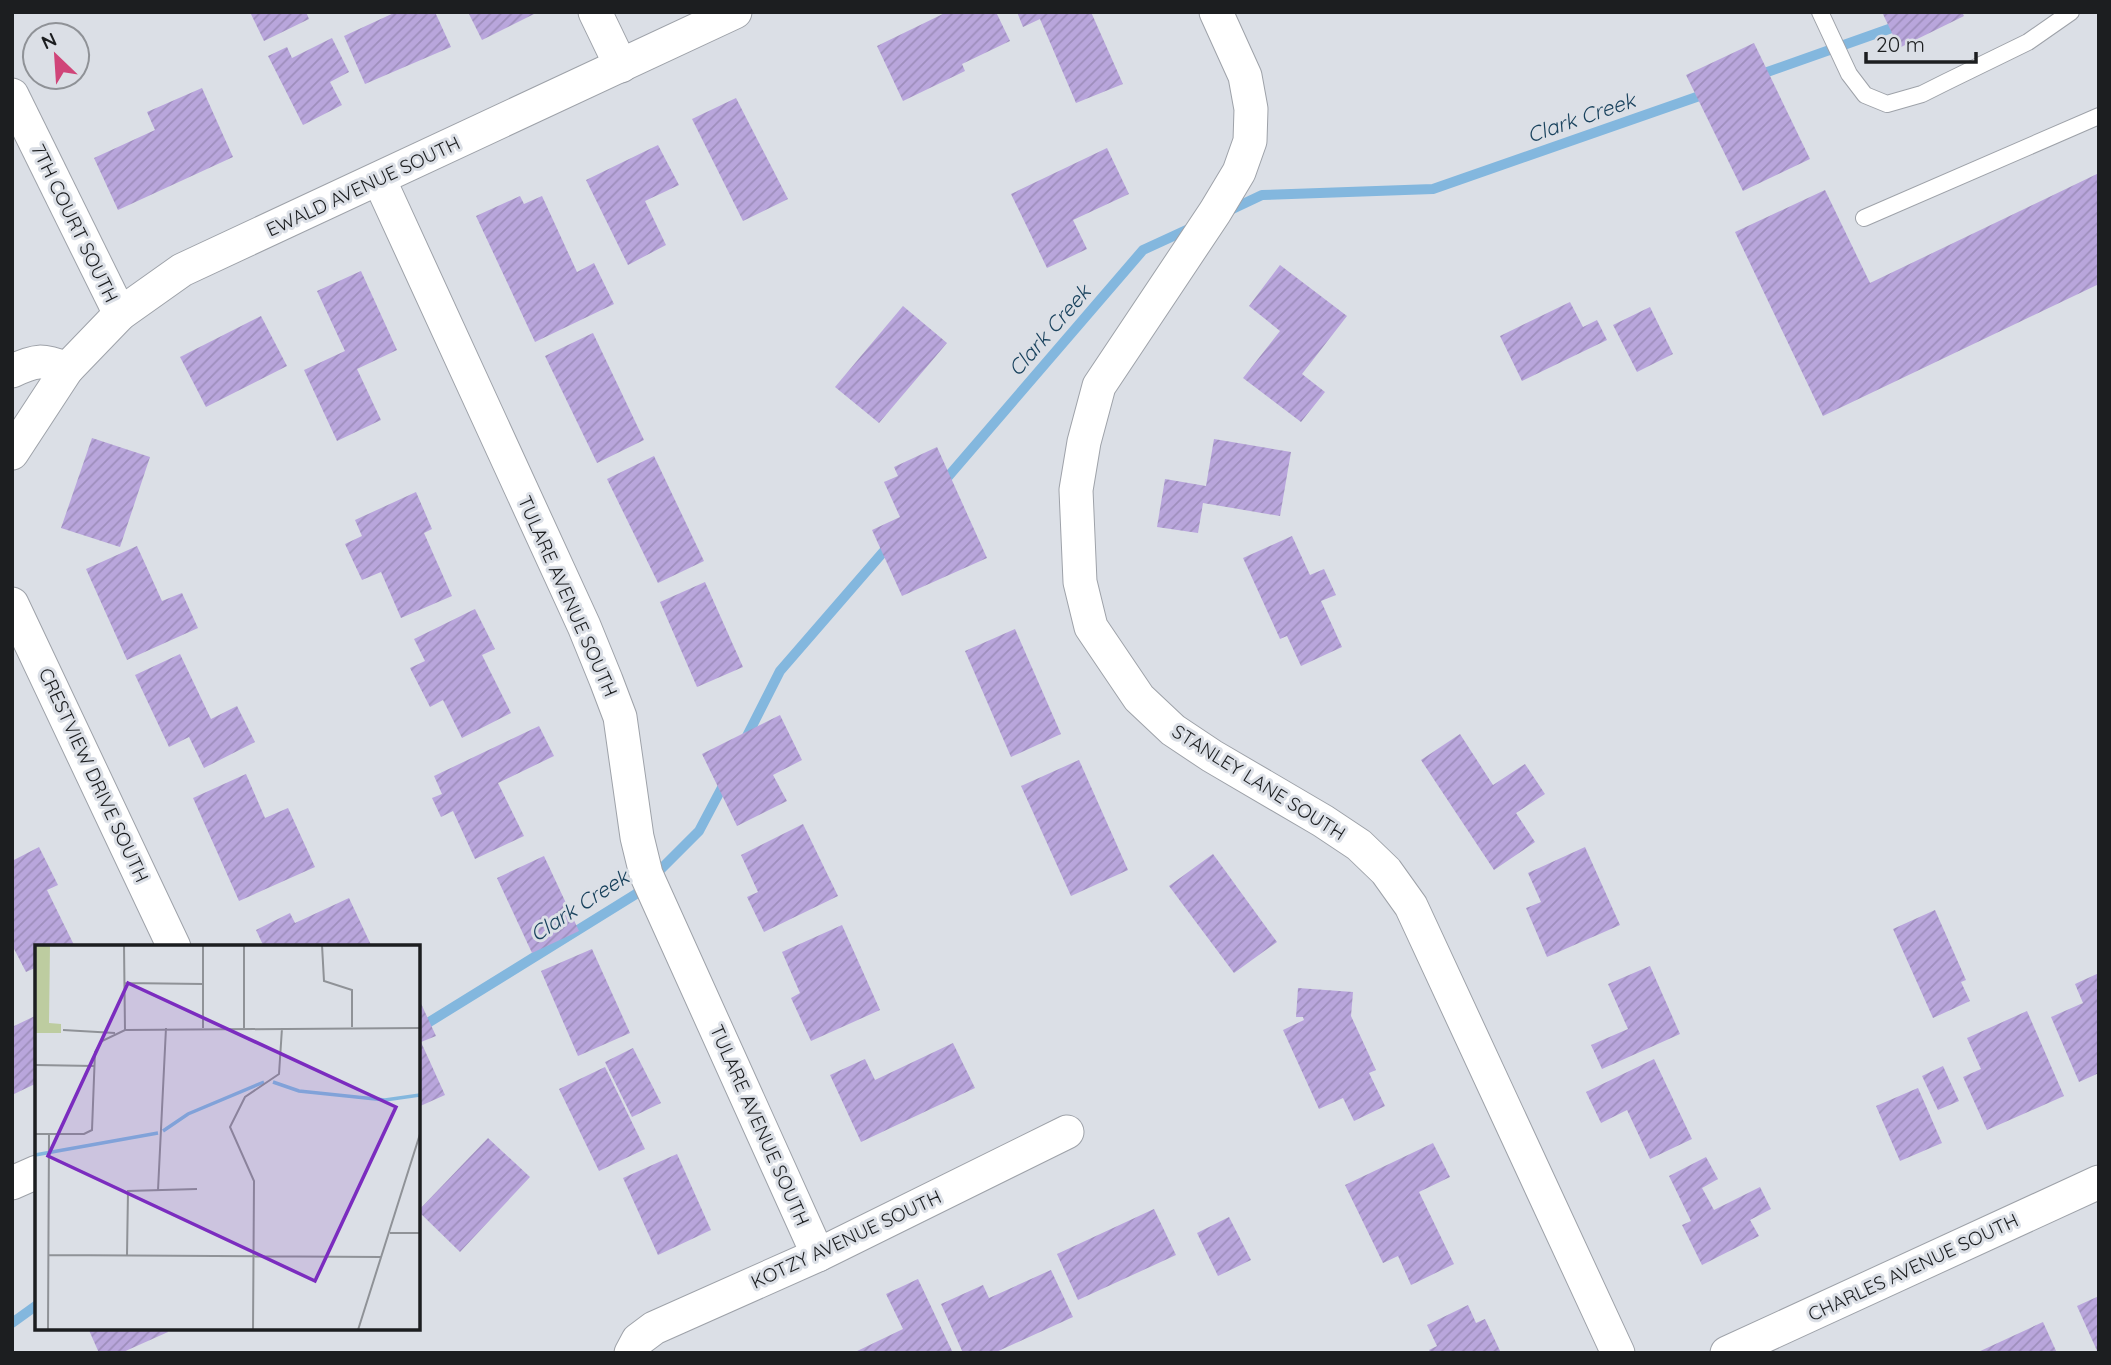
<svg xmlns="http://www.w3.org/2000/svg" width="2111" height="1365" font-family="Quicksand,sans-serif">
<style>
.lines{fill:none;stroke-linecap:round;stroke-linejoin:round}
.stream{stroke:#83b7de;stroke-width:10}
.building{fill:url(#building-hatch)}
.lane-casing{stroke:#9ea2a9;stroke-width:18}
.street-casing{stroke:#9ea2a9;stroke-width:35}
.lane{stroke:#fff;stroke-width:16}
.street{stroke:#fff;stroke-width:33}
.labels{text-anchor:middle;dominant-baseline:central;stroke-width:6;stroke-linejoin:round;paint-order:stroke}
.street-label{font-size:19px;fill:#1c1e20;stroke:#dbdfe6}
.water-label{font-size:21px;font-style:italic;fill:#19425d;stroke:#dbdfe6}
.inset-river{fill:none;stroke:#83b7de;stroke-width:3.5}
.inset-road{fill:none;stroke:#8f9297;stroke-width:2}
.view{fill:#7b2cbf;fill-opacity:0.15;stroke:#7b2cbf;stroke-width:3.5}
.inset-edge{fill:none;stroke:#1c1e20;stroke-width:3.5}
</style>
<defs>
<pattern id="building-hatch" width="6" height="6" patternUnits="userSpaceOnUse" patternTransform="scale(1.75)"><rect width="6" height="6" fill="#b9a6dc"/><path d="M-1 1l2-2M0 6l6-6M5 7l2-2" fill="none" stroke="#9e8ebc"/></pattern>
</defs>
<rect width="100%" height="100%" fill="#dbdfe6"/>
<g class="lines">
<!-- stream -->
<g class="stream">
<path d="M1756,76l147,-52"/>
<path d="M1226,212l36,-17 171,-6 275,-96"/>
<path d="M940,486l203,-236 50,-23"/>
<path d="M745,740l35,-69 111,-128"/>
<path d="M418,1029l218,-135 63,-63 27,-51"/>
<path d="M12,1323l25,-18"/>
</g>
</g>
<!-- building -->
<g class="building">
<path d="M250,12h56l3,7 -45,22z"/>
<path d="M396,12h39l16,35 -86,37 -21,-48z"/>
<path d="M468,12h70l-56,28z"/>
<path d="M947,12h49l14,29 -48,23 3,7 -62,30 -26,-55z"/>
<path d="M1017,12h74l32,72 -47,19 -36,-84 -17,8z"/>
<path d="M1882,12h80l2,4 -65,32z"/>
<path d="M332,38l17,34 -19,10 12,23 -39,20 -35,-69 19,-9 5,11z"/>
<path d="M1754,43l56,116 -67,32 -57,-116z"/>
<path d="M202,88l31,69 -115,53 -24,-52 61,-28 -8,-18z"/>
<path d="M736,98l52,101 -45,22 -51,-102z"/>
<path d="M658,145l21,40 -34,16 21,44 -38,20 -42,-85z"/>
<path d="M1107,148l22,46 -56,26 14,29 -40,19 -36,-74z"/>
<path d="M2099,173v111l-276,132 -88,-184 90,-42 45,93z"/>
<path d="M520,196l4,8 18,-8 35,76 17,-9 20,41 -79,38 -59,-126z"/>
<path d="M1280,265l67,51 -45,58 23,18 -24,30 -58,-44 37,-47 -31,-25z"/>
<path d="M361,271l36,79 -40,19 24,51 -44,21 -33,-71 41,-19 -28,-60z"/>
<path d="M1570,302l13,25 14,-7 10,20 -85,41 -22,-45z"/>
<path d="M903,306l44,37 -68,80 -44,-36z"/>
<path d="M1650,307l23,47 -36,18 -24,-47z"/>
<path d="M261,316l26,50 -81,41 -26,-50z"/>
<path d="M593,333l51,107 -47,23 -52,-107z"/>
<path d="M92,438l58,19 -30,90 -59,-19z"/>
<path d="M1214,439l77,13 -11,64 -77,-13 -5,30 -41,-6 8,-48 41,7z"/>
<path d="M937,447l50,111 -85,38 -30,-66 28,-13 -16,-35 14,-6 -4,-9z"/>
<path d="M654,456l50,105 -46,22 -51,-104z"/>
<path d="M416,492l16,37 -8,4 28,63 -51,22 -20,-46 -19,8 -17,-36 17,-8 -7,-16z"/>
<path d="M1292,536l18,39 14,-6 12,26 -15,6 21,46 -41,19 -14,-30 -7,3 -37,-81z"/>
<path d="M137,546l25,55 20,-8 16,35 -71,32 -41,-91z"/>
<path d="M705,582l38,85 -46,20 -37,-85z"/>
<path d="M475,609l20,40 -13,6 29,58 -49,25 -19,-38 -13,7 -20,-39 15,-7 -11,-22z"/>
<path d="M1015,629l46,105 -50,23 -46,-106z"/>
<path d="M180,654l31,65 26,-13 18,36 -51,26 -15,-31 -20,10 -34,-72z"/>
<path d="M780,715l22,45 -29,15 14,26 -50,25 -35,-72z"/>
<path d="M539,726l15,30 -56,27 26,53 -49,23 -22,-48 -12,6 -9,-19 10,-4 -8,-18z"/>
<path d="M1460,734l33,51 32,-21 20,30 -29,19 19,29 -41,28 -73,-110z"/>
<path d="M1079,760l49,110 -57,26 -50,-110z"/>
<path d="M246,774l19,44 23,-10 27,59 -76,34 -46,-103z"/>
<path d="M803,824l35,72 -74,36 -17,-35 11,-5 -17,-37z"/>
<path d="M39,847l19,38 -11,5 28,57h-38v20l-11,5 -14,-27v-84z"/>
<path d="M1585,847l35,78 -73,32 -21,-49 15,-6 -13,-29z"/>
<path d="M1213,854l64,88 -43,31 -65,-87z"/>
<path d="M544,856l35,75 -47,22 -35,-75z"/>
<path d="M349,898l23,49h-108l-8,-17 34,-17 5,10z"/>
<path d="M1935,910l31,70 -5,2 9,19 -37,17 -40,-89z"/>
<path d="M842,925l38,85 -69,31 -20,-43 9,-5 -18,-41z"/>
<path d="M592,949l38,84 -52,23 -37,-85z"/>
<path d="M1650,966l30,68 -78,35 -11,-24 37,-16 -20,-45z"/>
<path d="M2099,973v100l-20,9 -28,-65 32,-14 -8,-19z"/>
<path d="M1298,988l55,4 -2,24 25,54 -7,3 16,33 -31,15 -11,-23 -24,11 -36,-79 21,-10 -1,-3h-7z"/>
<path d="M418,997l18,39 -15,6 24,53 -27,12z"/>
<path d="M2027,1011l37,85 -77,34 -24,-53 18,-8 -14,-31z"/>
<path d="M37,1015v68l-25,12v-68z"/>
<path d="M953,1043l22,45 -114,54 -31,-67 35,-16 10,21z"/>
<path d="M633,1048l28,55 -29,14 -27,-55z"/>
<path d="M1654,1059l38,80 -42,20 -23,-49 -26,13 -15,-31z"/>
<path d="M1943,1066l16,35 -21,9 -16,-34z"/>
<path d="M605,1067l40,82 -46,22 -40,-82z"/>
<path d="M1918,1088l24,55 -42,18 -24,-55z"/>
<path d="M488,1138l42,39 -70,75 -42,-41z"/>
<path d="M1433,1143l17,34 -31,15 35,72 -43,21 -13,-29 -15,7 -38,-78z"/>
<path d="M677,1154l34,76 -53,25 -35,-77z"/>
<path d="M1706,1157l12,22 -16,9 12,22 46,-23 11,22 -21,11 9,16 -57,29 -20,-40 9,-4 -22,-45z"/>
<path d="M1154,1209l22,46 -98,45 -21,-46z"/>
<path d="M1229,1217l22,43 -33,16 -21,-43z"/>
<path d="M1051,1270l22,47 -79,36h-31l-22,-49 42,-19 6,13z"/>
<path d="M918,1279l35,74h-100l50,-24 -17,-35z"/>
<path d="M2099,1296v57h-1l-21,-47z"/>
<path d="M1468,1305l8,18 9,-4 16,34h-70l-2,-3 8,-4 -10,-21z"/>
<path d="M2043,1322l14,31h-81z"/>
<path d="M88,1328h78l2,4 -47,21h-22z"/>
</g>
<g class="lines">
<defs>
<g id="lane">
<path d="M1820,12l29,62 16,21 22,9 35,-10 24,-12 82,-40 43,-30"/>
<path d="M1864,218l235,-102"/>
</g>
<g id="street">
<path d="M595,12l26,54"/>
<path d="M1216,12l29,64 6,33 -1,32 -11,31 -24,40 -116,174 -15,56 -8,48 4,92 11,45 48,71 34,32 39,26 111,65 36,24 27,26 25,35 207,447"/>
<path d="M12,95l108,219"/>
<path d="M379,179l205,447 22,54 14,37 17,120 9,37 172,381"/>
<path d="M12,371c24,-11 30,-12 55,-2"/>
<path d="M12,453l55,-84 53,-55 62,-44 553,-258"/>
<path d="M12,604l162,343"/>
<path d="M12,1183l25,-11"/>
<path d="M631,1353l7,-13 16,-12 164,-73 249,-123"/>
<path d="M1727,1353l372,-171"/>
</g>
</defs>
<!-- lane casing -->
<use href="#lane" class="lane-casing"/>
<!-- street casing -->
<use href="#street" class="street-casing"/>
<!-- lane -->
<use href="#lane" class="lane"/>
<!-- street -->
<use href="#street" class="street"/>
</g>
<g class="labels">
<!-- street labels -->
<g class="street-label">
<text transform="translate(363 186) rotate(-25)">EWALD AVENUE SOUTH</text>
<text transform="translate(75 223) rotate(64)">7TH COURT SOUTH</text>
<text transform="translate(568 596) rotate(66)">TULARE AVENUE SOUTH</text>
<text transform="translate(94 775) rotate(65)">CRESTVIEW DRIVE SOUTH</text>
<text transform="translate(1259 782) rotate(32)">STANLEY LANE SOUTH</text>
<text transform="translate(760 1125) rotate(66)">TULARE AVENUE SOUTH</text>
<text transform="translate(846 1239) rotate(-25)">KOTZY AVENUE SOUTH</text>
<text transform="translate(1913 1267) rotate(-25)">CHARLES AVENUE SOUTH</text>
</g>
<!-- water labels -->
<g class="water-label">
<text transform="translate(1581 117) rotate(-19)">Clark Creek</text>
<text transform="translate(1049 330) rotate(-49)">Clark Creek</text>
<text transform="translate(579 905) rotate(-33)">Clark Creek</text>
</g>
</g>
<!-- overview -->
<g transform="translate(35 945)">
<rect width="385" height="385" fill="#dbdfe6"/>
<path d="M0,0h15l-1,78 12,1v9h-26z" fill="#bdcca0"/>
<path class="inset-river" d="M238,137l26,9 86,9 35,-5M128,186l25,-17 76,-32M0,210l123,-22"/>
<path class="inset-road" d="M89,0l1,85M168,0v83M287,0l2,36 28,9v37M89,38l79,1M209,83v-83M28,85l52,3M0,120l59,1M0,189h49l8,-4 3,-78 7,-11 23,-11 295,-2M123,245l8,-162M355,288h30M13,310l333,2M92,310l1,-64 69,-2M13,385l1,-197M218,385l1,-149 -24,-54 15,-30 34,-23 3,-46M323,385l62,-196"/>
<path class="view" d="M93,38l268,124 -81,174 -267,-125z"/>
<rect width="385" height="385" class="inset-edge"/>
</g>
<!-- border -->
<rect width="2111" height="1365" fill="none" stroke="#1c1e20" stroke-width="28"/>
<!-- north arrow -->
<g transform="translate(56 56) rotate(335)"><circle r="33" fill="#dbdfe6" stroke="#8f9297" stroke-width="2"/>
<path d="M0-5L12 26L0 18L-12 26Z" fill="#d04579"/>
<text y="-10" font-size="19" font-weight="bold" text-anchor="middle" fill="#1c1e20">N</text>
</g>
<!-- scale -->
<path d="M1866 52v10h110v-10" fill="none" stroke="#1c1e20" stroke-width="3.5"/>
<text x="1876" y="52" font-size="21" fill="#1c1e20" stroke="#dbdfe6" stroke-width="5" paint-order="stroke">20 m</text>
</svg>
